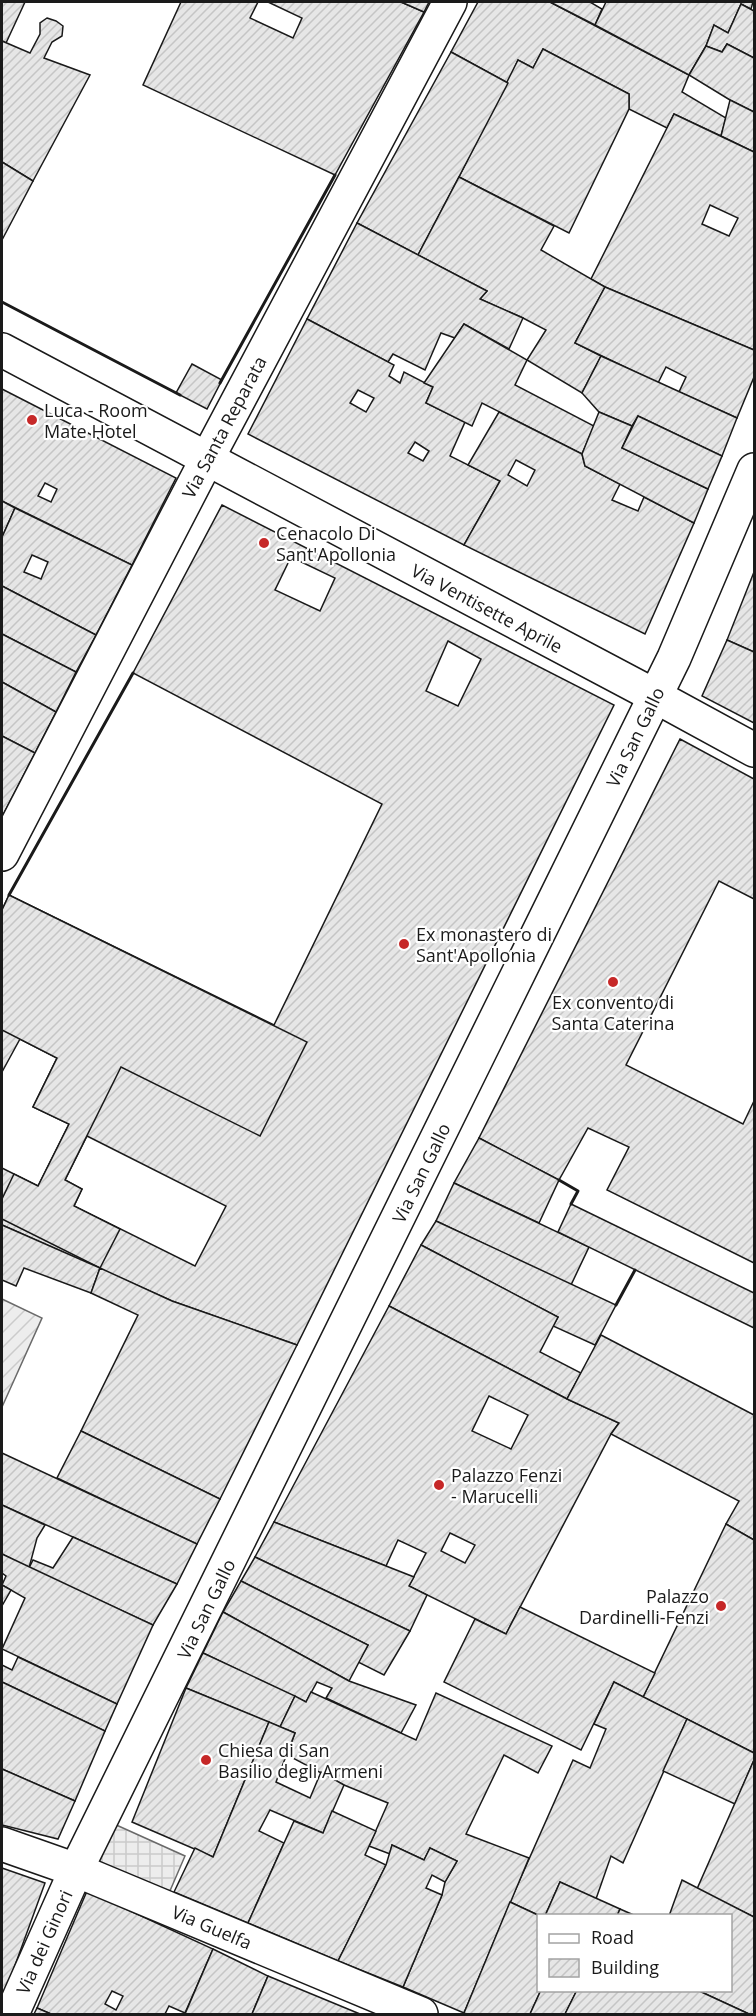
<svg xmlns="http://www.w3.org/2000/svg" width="756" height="2016" font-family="'Open Sans',sans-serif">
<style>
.garden{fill:url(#garden-furrows);stroke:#6a6a6a;stroke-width:1.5}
.plaza{fill:url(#plaza-grid);stroke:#6a6a6a;stroke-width:1.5}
.building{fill:url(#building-hatch);stroke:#1a1a1a;stroke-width:1.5;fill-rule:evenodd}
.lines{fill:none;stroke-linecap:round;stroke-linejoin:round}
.street-casing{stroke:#1a1a1a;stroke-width:36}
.street{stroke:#fff;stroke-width:33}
.wall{stroke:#1a1a1a;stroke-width:3}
.poi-dot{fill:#c62828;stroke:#fff;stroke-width:2}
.labels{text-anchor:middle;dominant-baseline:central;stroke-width:4.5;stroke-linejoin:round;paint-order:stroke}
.poi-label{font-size:18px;fill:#1a1a1a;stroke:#fff;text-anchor:start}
.street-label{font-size:18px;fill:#1a1a1a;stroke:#fff}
</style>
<defs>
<pattern id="garden-furrows" width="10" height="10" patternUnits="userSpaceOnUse" patternTransform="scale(1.5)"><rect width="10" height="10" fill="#ededed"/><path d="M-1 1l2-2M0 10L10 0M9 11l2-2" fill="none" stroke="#cbcbcb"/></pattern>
<pattern id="plaza-grid" width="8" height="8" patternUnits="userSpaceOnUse" patternTransform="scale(1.5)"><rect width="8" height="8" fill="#ededed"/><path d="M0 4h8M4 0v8" fill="none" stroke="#cbcbcb"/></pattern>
<pattern id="building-hatch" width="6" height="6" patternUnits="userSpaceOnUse" patternTransform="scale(1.5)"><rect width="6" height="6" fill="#e6e6e6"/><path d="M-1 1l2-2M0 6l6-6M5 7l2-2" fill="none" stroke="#c5c5c5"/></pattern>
</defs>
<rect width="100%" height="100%" fill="#fff"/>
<!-- garden -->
<path class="garden" d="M2,1299l40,19 -40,89z"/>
<!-- plaza -->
<path class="plaza" d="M103,1819l82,37 -22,51 -86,-37z"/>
<!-- building -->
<g class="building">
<path d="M2,2h23l-19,41 -4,-2z"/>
<path d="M181,2h77l-8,16 43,20 9,-20 -34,-16h133l23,10 -89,163 -192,-90z"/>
<path d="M401,2h28l-5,10z"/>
<path d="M478,2h72l139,73 -7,17 44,26 -5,18 -47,-22 -7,14 -38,-19v-15l-86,-45 -10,19 -15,-8 -10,23 -57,-31z"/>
<path d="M550,2h40l12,7 -7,16z"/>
<path d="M606,2h147l-2,7 -10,-5 -13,29 -14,-8 -8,21 -17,29 -94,-50z"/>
<path d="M741,4l13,7v47l-27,-14 -5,8 -16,-6 8,-21 14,8z"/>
<path d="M47,18l9,3 7,5 -1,10 -10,6 -8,16 46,17 -57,106 -31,-19v-121l28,12 10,-19v-11z"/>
<path d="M727,44l27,14v54l-24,-12 -41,-25 17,-29 16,6z"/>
<path d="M543,49l86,45v15l-60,124 -110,-56 59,-117 15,8z"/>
<path d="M451,52l57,31 -90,172 -61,-32z"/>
<path d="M730,100l24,12v40l-33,-16z"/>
<path d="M674,114l80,38v198l-149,-63 -14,-8zM710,205l28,13 -9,18 -27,-12z"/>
<path d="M2,162l31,19 -31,59z"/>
<path d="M459,177l95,49 -13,24 64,37 -30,56 26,13 -19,37 -55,-33 19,-30 -23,-12 -43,-19 7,-8 -69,-36z"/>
<path d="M357,223l130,68 -7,8 43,19 -14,31 -45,-25 -9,14 -14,-5 -16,37 -32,-16 -5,8 -81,-43z"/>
<path d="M605,287l149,63v27l-17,41 -58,-26 7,-15 -20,-10 -8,16 -83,-40z"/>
<path d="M307,319l87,46 -5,11 11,7 4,-11 29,15 -7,16 39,19 -15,34 50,25 -36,64 -216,-111zM358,390l16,8 -8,14 -16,-9zM415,442l14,9 -6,10 -15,-8z"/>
<path d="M464,324l63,36 -12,25 79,41 -12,28 -100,-51 -10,23 -46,-23 7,-16 -9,-4z"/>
<path d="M601,356l136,62 -15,38 -84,-40 -6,10 -33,-14 -17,-19z"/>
<path d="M192,364l30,16 -15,29 -31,-16z"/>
<path d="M2,389l174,89 -44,87 -130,-64zM45,483l12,6 -6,13 -13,-6z"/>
<path d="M499,412l83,42 3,12 35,18 -8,16 26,11 6,-14 50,26 -49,111 -181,-89 36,-64 -32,-16zM516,460l19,10 -8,16 -19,-11z"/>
<path d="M599,412l33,14 -10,22 86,41 -14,34 -109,-57 -3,-12z"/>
<path d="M638,416l84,40 -14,33 -86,-41z"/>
<path d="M2,501l13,7 -12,27 -1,-1z"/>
<path d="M222,505l392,200 -317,640 -125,-44 -170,-76v-57l36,18 31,-62 -36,-17 24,-49 -37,-19 -18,33v-162l7,-15 265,130 108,-221 -249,-131zM291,557l44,21 -15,33 -45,-21zM448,641l33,18 -23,47 -32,-15zM87,1136l139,70 -31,60 -121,-60 8,-17 -17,-9z"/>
<path d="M15,508l117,57 -36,70 -94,-49v-52l1,1zM32,555l16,7 -7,17 -17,-7z"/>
<path d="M754,572v80l-27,-12z"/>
<path d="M2,586l94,49 -20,37 -74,-38z"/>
<path d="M2,634l74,38 -20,40 -54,-30z"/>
<path d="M727,640l27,12v71l-52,-27z"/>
<path d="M2,682l54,30 -21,41 -33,-17z"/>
<path d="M2,736l33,17 -33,64z"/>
<path d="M680,739l74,40v120l-35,-18 -93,184 117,59 11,-23v162l-147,-73 22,-43 -41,-19 -29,52 -80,-42z"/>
<path d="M9,895l298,147 -47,94 -139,-69 -56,113 17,9 -8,17 46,23 -20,39 -98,-49v-20l12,-25 24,12 31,-62 -36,-17 24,-49 -55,-28v-120z"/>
<path d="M479,1138l80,42 -20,43 -85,-40z"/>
<path d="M454,1183l135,64 -18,38 -135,-64z"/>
<path d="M571,1204l183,89v35l-196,-96z"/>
<path d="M436,1221l180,84 -21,40 -42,-19 5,-9 -137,-72z"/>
<path d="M2,1225l98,43 -9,25 -67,-25 -8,18 -14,-6z"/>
<path d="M421,1245l137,72 -18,35 41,21 -14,26 -178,-93z"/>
<path d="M100,1268l72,33 125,44 -77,154 -139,-68 57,-116 -47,-22z"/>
<path d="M389,1306l178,93 52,24 -8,11 -105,200 -97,-48 17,-33 -28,-13 -12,26 -112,-44zM489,1396l39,19 -17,34 -39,-18zM450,1533l25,12 -10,18 -24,-12z"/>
<path d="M601,1335l153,80v125l-28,-16 13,-23 -128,-67 8,-11 -52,-24z"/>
<path d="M81,1431l139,68 -23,45 -140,-66z"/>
<path d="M2,1453l195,91 -20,40 -175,-79z"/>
<path d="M2,1505l43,20 -8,13 -8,30 -27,-14z"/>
<path d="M274,1522l140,55 -5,9 18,9 -17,36 -155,-74z"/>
<path d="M726,1524l28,16v213l-111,-56z"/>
<path d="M73,1537l104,47 -24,41 -124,-57 4,-8 20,8z"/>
<path d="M2,1554l151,71 -36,79 -115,-55 23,-51 -23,-13 4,-9 -4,-3z"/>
<path d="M255,1557l155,74 -26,44 -26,-13 10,-17 -127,-64z"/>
<path d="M241,1581l127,64 -19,36 -126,-69z"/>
<path d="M2,1585l9,5 -8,14 -1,-1z"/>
<path d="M520,1607l135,66 -12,24 -29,-15 -33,68 -137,-68 31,-63 31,15z"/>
<path d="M223,1612l126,69 67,24 -15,28 -75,-35 6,-10 -15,-6 -11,20 -103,-49z"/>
<path d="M203,1653l92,43 -15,31 -94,-39z"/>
<path d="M18,1657l99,47 -12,27 -103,-49v-17l10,5z"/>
<path d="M2,1682l103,49 -30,70 -73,-32z"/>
<path d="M614,1682l73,37 -64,144 -12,-7 -15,43 -36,-17 -15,34h-5l-30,-14 63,-142 17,8 16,-39 -12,-5z"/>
<path d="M186,1688l83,34 -56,135 -81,-35z"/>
<path d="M311,1692l105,48 20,-47 116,53 -14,27 -34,-18 -38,79 63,24 -65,155 -61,-26 39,-92 3,-13 12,-21 -27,-13 -6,12 -32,-15 -2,9 -21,-8 19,-43 -44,-18 -57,-30 8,-22 -15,-6 15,-31 11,6z"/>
<path d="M687,1719l67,34v7l-19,44 -72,-33z"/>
<path d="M269,1722l26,11 -19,49 34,16 11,-26 23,13 -21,48 -53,-23 -11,21 25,12 -36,80 -74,-31 21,-44 18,9z"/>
<path d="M754,1760v157l-57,-28z"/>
<path d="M2,1769l73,32 -17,38 -56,-14z"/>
<path d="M332,1811l44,20 -11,24 21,10 -48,96 -90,-38 46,-102 29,12z"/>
<path d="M392,1845l32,15 6,-12 27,13 -12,21 -13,-7 -6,13 16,7 -39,92 -65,-26 48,-96z"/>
<path d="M2,1868l43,15 -43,118z"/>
<path d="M682,1880l72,37v97h-5l-52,-24h33v-74h-61z"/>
<path d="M560,1882l60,27 -3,7h-72z"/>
<path d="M87,1891l126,58 -28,64 -16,-7 -4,8h-114l-14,-6zM112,1991l11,5 -7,14 -11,-6z"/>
<path d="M510,1902l30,14 -2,74h3l-11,24h-63l-3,-1z"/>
<path d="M620,1909l16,7h-19z"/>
<path d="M213,1949l55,27 -16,38h-67z"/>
<path d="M268,1976l92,38h-108z"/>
<path d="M541,1990h36l-12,24h-35z"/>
<path d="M577,1990h120l52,24h-184z"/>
<path d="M37,2008l14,6h-17z"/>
</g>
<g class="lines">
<defs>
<g id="street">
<path d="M2,350l653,346 99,54"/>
<path d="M2,854l205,-395 243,-457"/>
<path d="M2,1844l74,26 345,144"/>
<path d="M12,2014l64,-144 598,-1212 80,-188"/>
</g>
</defs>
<!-- street casing -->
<use href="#street" class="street-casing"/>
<!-- street -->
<use href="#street" class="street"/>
<!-- wall -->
<g class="wall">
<path d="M2,302l178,93"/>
<path d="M220,383l115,-208"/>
<path d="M9,895l124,-222"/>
<path d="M559,1180l19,11 -7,13"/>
<path d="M616,1305l19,-35"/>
</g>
</g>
<!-- markers -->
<g class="poi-dot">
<circle cx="32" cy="420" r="6"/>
<circle cx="264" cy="543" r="6"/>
<circle cx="404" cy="944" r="6"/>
<circle cx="613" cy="982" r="6"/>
<circle cx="439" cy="1485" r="6"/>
<circle cx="721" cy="1606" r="6"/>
<circle cx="206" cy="1760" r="6"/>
</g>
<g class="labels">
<!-- poi labels -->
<g class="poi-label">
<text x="44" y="410">Luca - Room<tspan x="44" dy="21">Mate Hotel</tspan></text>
<text x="276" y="533">Cenacolo Di<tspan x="276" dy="21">Sant'Apollonia</tspan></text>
<text x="416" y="934">Ex monastero di<tspan x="416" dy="21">Sant'Apollonia</tspan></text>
<text x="613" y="1002" text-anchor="middle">Ex convento di<tspan x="613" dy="21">Santa Caterina</tspan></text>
<text x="451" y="1475">Palazzo Fenzi<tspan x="451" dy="21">- Marucelli</tspan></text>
<text x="709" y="1596" text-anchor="end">Palazzo<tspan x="709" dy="21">Dardinelli-Fenzi</tspan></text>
<text x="218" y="1750">Chiesa di San<tspan x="218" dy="21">Basilio degli Armeni</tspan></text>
</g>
<!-- street labels -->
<g class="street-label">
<text transform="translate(224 427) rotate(-62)">Via Santa Reparata</text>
<text transform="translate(487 608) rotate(28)">Via Ventisette Aprile</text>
<text transform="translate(635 737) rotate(-64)">Via San Gallo</text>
<text transform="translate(421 1173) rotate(-64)">Via San Gallo</text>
<text transform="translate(206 1609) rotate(-64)">Via San Gallo</text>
<text transform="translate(212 1927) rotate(23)">Via Guelfa</text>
<text transform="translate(44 1942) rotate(-66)">Via dei Ginori</text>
</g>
</g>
<!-- border -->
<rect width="756" height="2016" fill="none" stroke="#1a1a1a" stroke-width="6"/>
<!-- legend -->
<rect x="537" y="1914" width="195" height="78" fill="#ffffff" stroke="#a3a3a3" stroke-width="1.5"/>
<rect x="549" y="1934" width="30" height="9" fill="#ffffff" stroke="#a3a3a3" stroke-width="1.5"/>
<text x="591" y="1944" font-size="18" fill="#1a1a1a">Road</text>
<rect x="549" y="1959" width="30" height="18" fill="url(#building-hatch)" stroke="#a3a3a3" stroke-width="1.5"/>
<text x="591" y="1974" font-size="18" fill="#1a1a1a">Building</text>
</svg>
